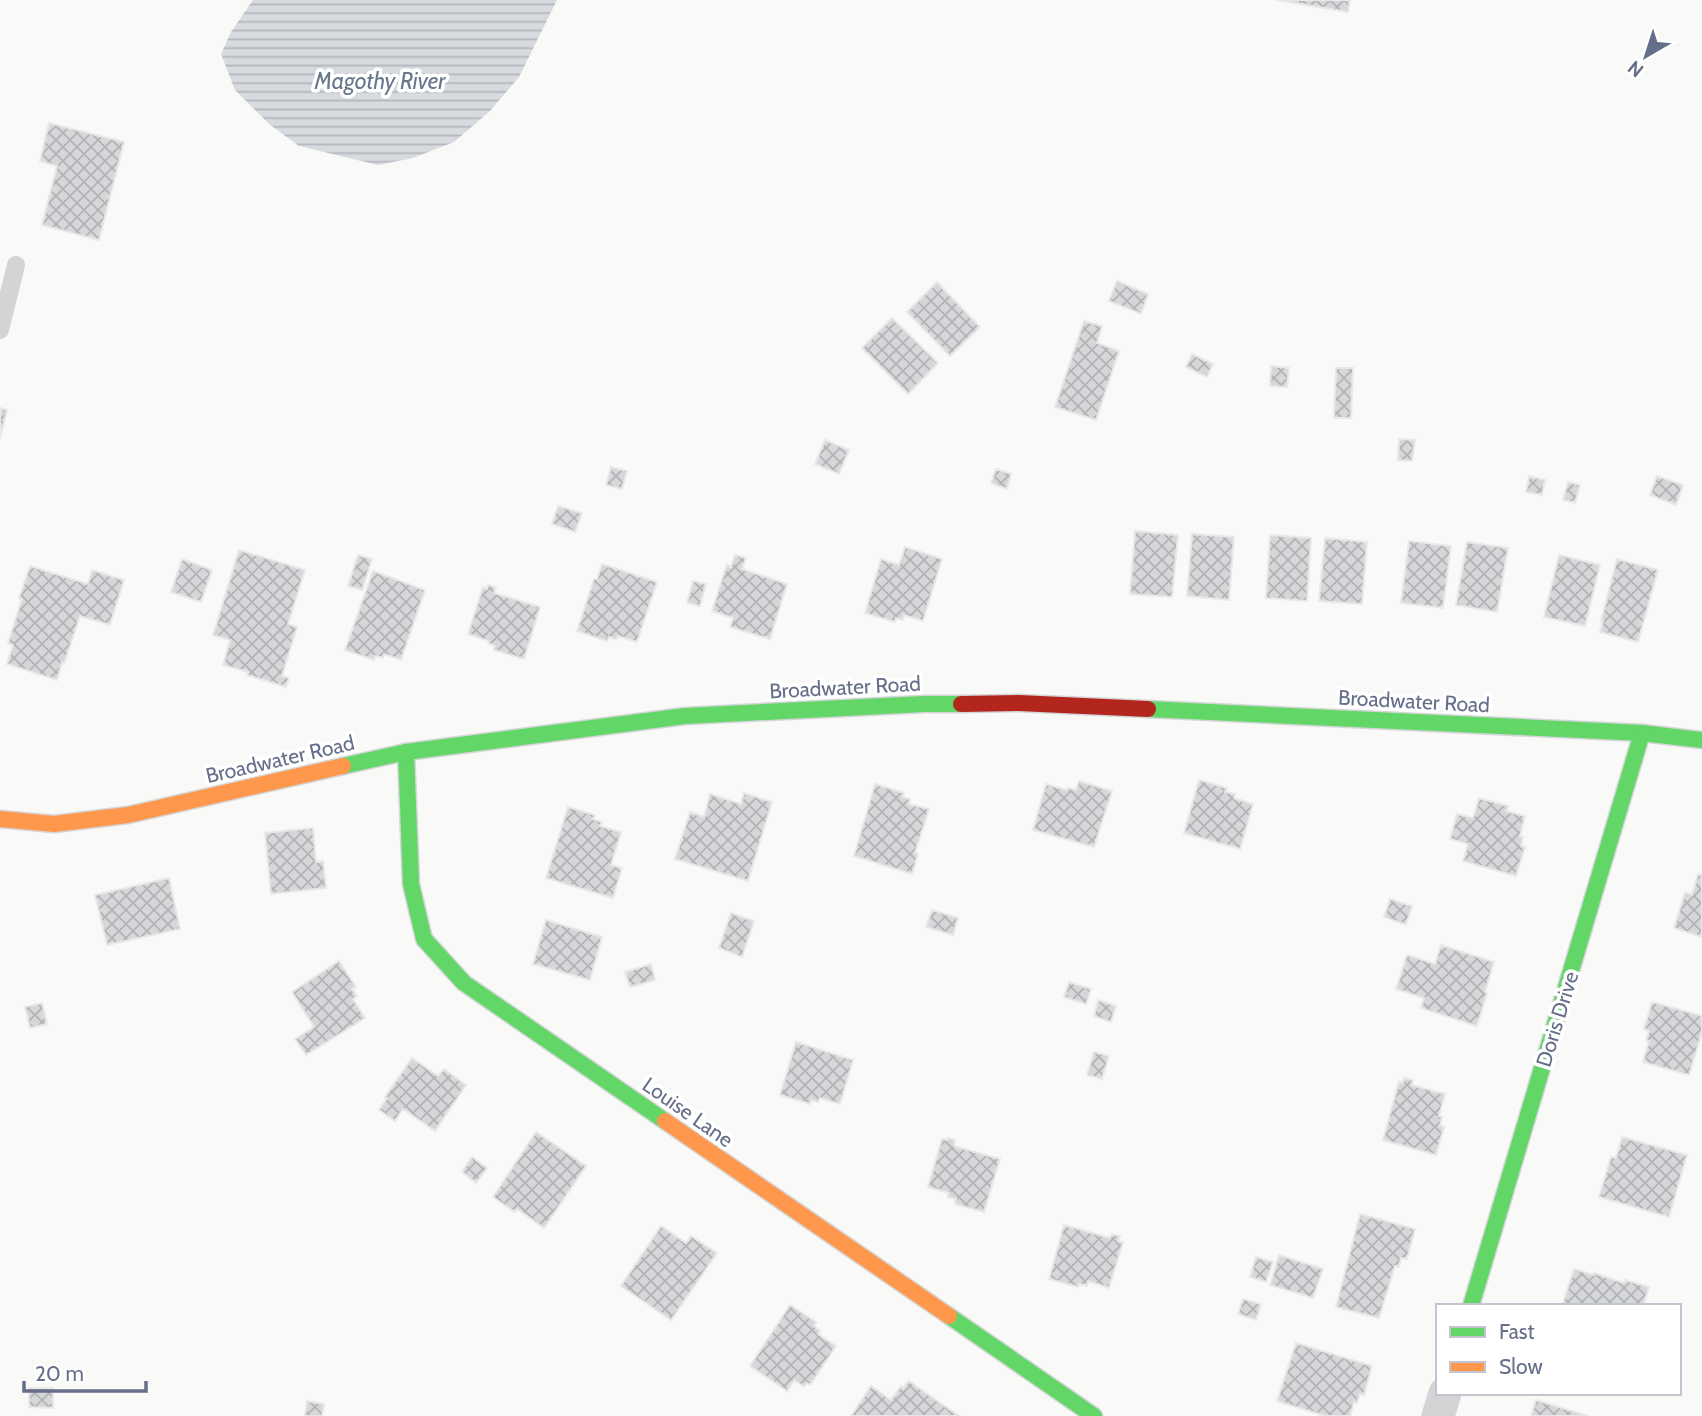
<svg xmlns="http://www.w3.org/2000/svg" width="1702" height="1416" font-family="Cabin,sans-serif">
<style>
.water{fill:url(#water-rules)}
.building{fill:url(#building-cross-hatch);stroke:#e8e8e8;stroke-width:2}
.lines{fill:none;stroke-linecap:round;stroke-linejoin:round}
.fast-casing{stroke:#d5d6d8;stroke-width:19}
.slow-casing{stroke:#d5d6d8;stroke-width:19}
.jam-casing{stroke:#d5d6d8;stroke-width:19}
.lane{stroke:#d4d4d6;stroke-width:18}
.street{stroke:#d4d4d6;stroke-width:33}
.fast{stroke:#63d668;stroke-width:16}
.slow{stroke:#ff974d;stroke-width:16}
.jam{stroke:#b3261e;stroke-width:16}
.labels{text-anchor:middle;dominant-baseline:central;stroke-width:7;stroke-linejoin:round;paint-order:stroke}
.street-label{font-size:21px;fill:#666f8a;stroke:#fff}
.water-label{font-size:23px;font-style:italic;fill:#68778c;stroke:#fff}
</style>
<defs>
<pattern id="water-rules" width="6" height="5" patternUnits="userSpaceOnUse" patternTransform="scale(1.75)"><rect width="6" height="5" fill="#d7dbe0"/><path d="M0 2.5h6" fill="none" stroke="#b2b6bb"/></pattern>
<pattern id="building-cross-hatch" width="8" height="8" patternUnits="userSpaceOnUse" patternTransform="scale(1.75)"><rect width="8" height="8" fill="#d6d7d9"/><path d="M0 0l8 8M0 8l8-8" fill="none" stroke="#b1b3b6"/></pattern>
</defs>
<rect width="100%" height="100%" fill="#f9f9f8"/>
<!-- water -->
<path class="water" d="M253,0h304l-38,77 -29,34 -36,31 -41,16 -35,7 -79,-19 -30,-22 -34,-34 -14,-36 10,-22z"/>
<!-- building -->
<g class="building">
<path d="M1277,0h73l-2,12z"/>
<path d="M49,123l75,19 -25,98 -57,-15 15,-59 -17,-5z"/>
<path d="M1117,281l31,13 -7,20 -32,-13z"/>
<path d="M937,282l43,45 -30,29 -43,-44z"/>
<path d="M892,318l46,45 -30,31 -46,-46z"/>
<path d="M1084,321l18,5 -5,17 22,8 -23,69 -41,-13z"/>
<path d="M1192,354l21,10 -6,13 -21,-10z"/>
<path d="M1271,366l18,2 -2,19 -17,-1z"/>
<path d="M1336,368h17l-2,50h-17z"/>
<path d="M0,408l7,2 -7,29z"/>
<path d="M1399,439l16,1 -3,21 -14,-1z"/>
<path d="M825,440l24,10 -10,24 -24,-10z"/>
<path d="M611,467l16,4 -5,18 -16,-4z"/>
<path d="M996,469l15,5 -4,15 -16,-6z"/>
<path d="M1529,476l16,4 -3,15 -16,-3z"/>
<path d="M1657,476l26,9 -7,20 -26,-10z"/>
<path d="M1568,482l12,3 -5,18 -12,-3z"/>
<path d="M558,506l24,7 -7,19 -23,-8z"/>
<path d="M1135,531l43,4 -6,62 -42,-3z"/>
<path d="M1192,534l42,3 -5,63 -42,-4z"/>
<path d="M1270,535l41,3 -4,63 -41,-3z"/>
<path d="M1325,538l42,4 -5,62 -43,-3z"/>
<path d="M1409,541l42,5 -8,62 -42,-5z"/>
<path d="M1467,542l41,6 -11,64 -41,-7z"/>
<path d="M905,547l37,12 -19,62 -19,-6 -1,5 -7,-2 -1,4 -30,-9 16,-54 18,6z"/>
<path d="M239,550l66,20 -17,54 9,3 -15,49 7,2 -3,9 -39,-12 1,-3 -25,-7 7,-25 -17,-5z"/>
<path d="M358,555l14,4 -10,31 -14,-4z"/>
<path d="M735,555l11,3 -4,11 45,15 -17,55 -40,-12 3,-9 -21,-7 13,-41 2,-5 4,2z"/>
<path d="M1559,555l41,10 -15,61 -41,-9z"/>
<path d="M182,559l30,11 -11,32 -30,-10z"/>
<path d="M1617,559l41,11 -20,72 -38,-10 3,-11h-2z"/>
<path d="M602,564l55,18 -20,60 -19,-6 -2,4 -7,-3 -2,4 -30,-10 17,-52h3z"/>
<path d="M30,566l58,18 4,-14 32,10 -14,45 -30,-9 -16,48 -2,-2 -5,18 -50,-16 6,-19 -5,-2 14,-44 -3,-1z"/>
<path d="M373,571l52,19 -24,70 -17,-6 -1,4 -8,-2 -1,4 -29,-10z"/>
<path d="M693,581l13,3 -6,22 -13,-3z"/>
<path d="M488,585l8,2 -2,6 46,14 -16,52 -30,-9 1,-4 -7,-3 1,-2 -21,-7 15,-47 4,2z"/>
<path d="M1199,780l28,8 -2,4 10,2 -1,4 19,6 -13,45 -56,-16z"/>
<path d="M1079,781l33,10 -18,56 -61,-17 13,-46 21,6 1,-2 8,2z"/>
<path d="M875,784l29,9 -1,4 7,2 -1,5 20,5 -14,44 3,1 -6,20 -58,-18z"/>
<path d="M744,793l28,9 -24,79 -73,-22 15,-47 14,5 6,-23 31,10z"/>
<path d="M1479,798l29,8 -2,5 19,5 -5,20 3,1 -2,9 4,1 -9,29 -53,-15 5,-17 -18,-5 7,-25 16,4z"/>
<path d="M568,807l27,8 -2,4 9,3 -2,4 21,6 -10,33 11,3 -9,30 -67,-20z"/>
<path d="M313,828l3,34 7,-1 3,27 -55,6 -6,-61z"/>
<path d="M1698,874l4,1v62l-28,-9 11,-36 7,3z"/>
<path d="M169,878l11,51 -73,16 -12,-50z"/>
<path d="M1390,899l22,7 -6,19 -22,-8z"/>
<path d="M932,910l26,8 -5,17 -27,-8z"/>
<path d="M731,913l23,8 -12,36 -23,-9z"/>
<path d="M546,920l56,17 -12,43 -57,-16z"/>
<path d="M1441,945l53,17 -9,30 2,1 -10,33 -56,-18 3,-10 -28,-9 11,-34 28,9z"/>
<path d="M339,961l17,26 -4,2 5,7 -4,3 12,19 -59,37 -11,-16 19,-12 -22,-35z"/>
<path d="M651,964l4,16 -25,7 -5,-15z"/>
<path d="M1069,982l22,7 -5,15 -22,-7z"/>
<path d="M1098,1000l18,6 -5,16 -17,-6z"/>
<path d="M1652,1002l50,14v16l-13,43 -46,-13 6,-21 -3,-1 3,-9 -5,-2z"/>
<path d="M42,1003l5,21 -17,4 -5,-21z"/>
<path d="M796,1042l57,18 -13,44 -20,-6 -2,4 -7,-2 -1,4 -30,-9z"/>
<path d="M1094,1052l15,4 -7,23 -15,-4z"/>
<path d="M412,1058l26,18 6,-7 22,16 -31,46 -32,-22 -8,12 -16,-11 8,-12 -2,-1z"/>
<path d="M1404,1078l9,2 -1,5 33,9 -6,22 3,1 -2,9 4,1 -8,28 -53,-15 16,-59 4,2z"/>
<path d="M536,1132l50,34 -42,62 -27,-19 -2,3 -22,-15z"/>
<path d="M1622,1137l65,18 -18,62 -70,-20 12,-40 5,1z"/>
<path d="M948,1138l7,2 -1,6 46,13 -16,53 -29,-8 1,-5 -9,-2 2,-4 -21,-6 14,-48 5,1z"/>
<path d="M472,1157l15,11 -11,15 -14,-11z"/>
<path d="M1360,1214l55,15 -8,30 -6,-1 -2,9 -4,-1 -16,52 -43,-11z"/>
<path d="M1064,1225l46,13 2,-4 8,2 -2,5 5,1 -14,46 -21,-7 -1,5 -8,-2 -1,3 -29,-8z"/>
<path d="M661,1226l25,17 5,-7 26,17 -46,67 -50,-34z"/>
<path d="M1279,1255l44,14 -10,29 -43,-13z"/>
<path d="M1256,1257l17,5 -7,20 -16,-5z"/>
<path d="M1574,1269l20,6v-2l30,10 1,-3 24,7 -6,19h-81z"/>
<path d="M1243,1299l18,5 -5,16 -18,-6z"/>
<path d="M790,1305l26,17 -2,4 6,5 -2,3 18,12 -26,39 -3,-2 -3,4 -10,-7 -7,11 -37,-25z"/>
<path d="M1296,1343l76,23 -8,29 -4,-1 -3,9 -3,-1 -4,14h-25l-48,-15z"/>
<path d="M909,1381l50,35h-108l20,-30 20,14 10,-14 2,2z"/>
<path d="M29,1388h24v20l-24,-1z"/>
<path d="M1536,1400l52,16h-57z"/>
<path d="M307,1401l17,3 -2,12h-17z"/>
</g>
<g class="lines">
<defs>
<g id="fast">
<path d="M1148,709l494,24 60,7"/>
<path d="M406,752l5,132 13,55 40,44 201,138"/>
<path d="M343,766l63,-14 279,-36 239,-12h37"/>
<path d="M1471,1306l171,-573"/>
<path d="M949,1316l145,100"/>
</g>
<g id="slow">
<path d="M0,819l54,5 74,-9 215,-49"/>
<path d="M665,1121l284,195"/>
</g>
<path id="jam" d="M961,704l58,-1 129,6"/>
</defs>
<!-- fast casing -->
<use href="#fast" class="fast-casing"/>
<!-- slow casing -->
<use href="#slow" class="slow-casing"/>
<!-- jam casing -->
<use href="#jam" class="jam-casing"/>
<!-- lane -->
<path class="lane" d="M0,330l16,-65"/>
<!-- street -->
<path class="street" d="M1438,1416l7,-23"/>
<!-- fast -->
<use href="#fast" class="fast"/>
<!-- slow -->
<use href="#slow" class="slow"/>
<!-- jam -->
<use href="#jam" class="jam"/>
</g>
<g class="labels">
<!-- street labels -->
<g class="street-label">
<text transform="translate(845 687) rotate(-3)">Broadwater Road</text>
<text transform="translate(1414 701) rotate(3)">Broadwater Road</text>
<text transform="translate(280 759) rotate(-13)">Broadwater Road</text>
<text transform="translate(1557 1019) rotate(-73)">Doris Drive</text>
<text transform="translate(688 1112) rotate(35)">Louise Lane</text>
</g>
<!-- water labels -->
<g class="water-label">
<text x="380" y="81">Magothy River</text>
</g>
</g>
<!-- legend -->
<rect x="1436" y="1304" width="245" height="91" fill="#ffffff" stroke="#c2c5d0" stroke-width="2"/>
<rect x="1450" y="1327" width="35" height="10" fill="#63d668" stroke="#c2c5d0" stroke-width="2"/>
<text x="1499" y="1339" font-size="21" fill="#666f8a">Fast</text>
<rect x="1450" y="1362" width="35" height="10" fill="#ff974d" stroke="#c2c5d0" stroke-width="2"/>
<text x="1499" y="1374" font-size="21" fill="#666f8a">Slow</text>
<!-- north arrow -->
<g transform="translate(1646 56) rotate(219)" stroke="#ffffff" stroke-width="5" paint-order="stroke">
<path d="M0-5L12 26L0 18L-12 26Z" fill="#666f8a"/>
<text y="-10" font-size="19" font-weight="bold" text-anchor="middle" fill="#666f8a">N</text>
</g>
<!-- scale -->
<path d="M24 1381v10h122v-10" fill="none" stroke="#666f8a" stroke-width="3.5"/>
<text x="35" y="1381" font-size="21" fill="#666f8a" stroke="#ffffff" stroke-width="5" paint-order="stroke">20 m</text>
</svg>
